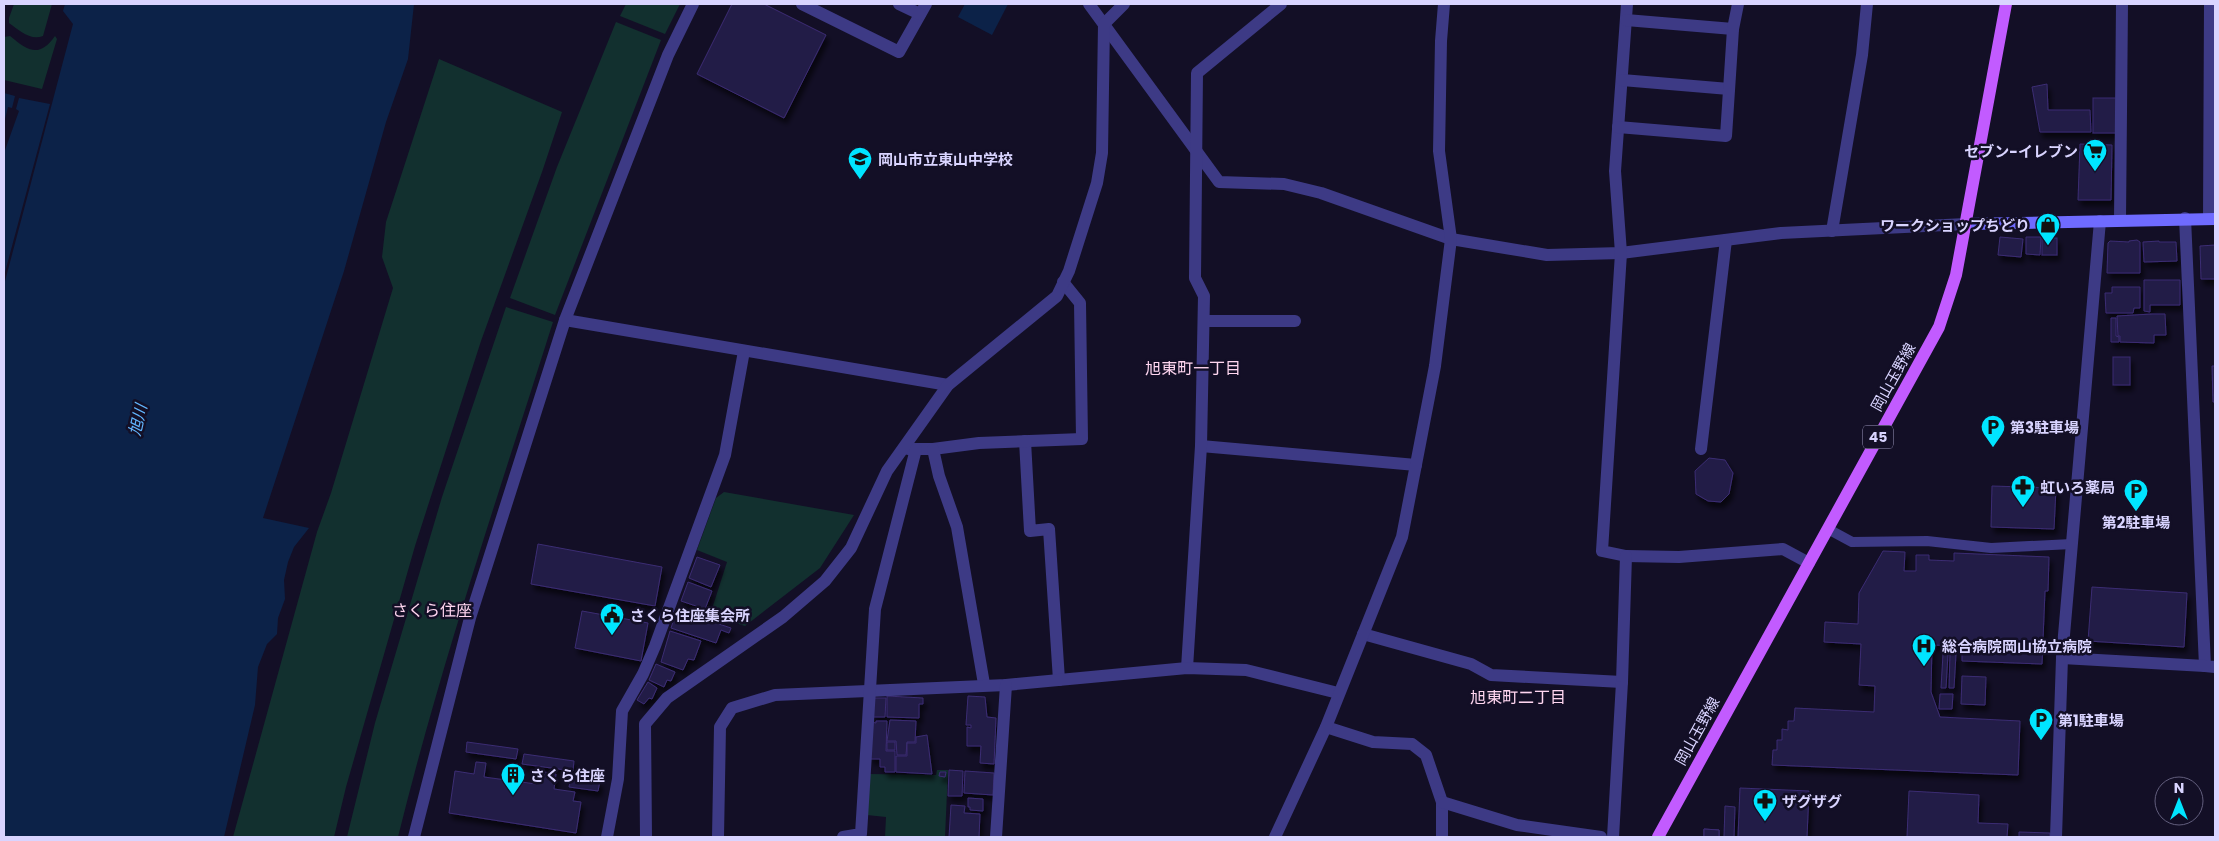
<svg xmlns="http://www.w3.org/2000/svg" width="2219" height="841" font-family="Poppins,'Noto Sans JP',sans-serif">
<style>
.green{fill:#12302f}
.water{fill:#0c2248}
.building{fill:#241b47;stroke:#3b2d73;filter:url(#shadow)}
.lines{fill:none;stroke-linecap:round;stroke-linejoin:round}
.lane{stroke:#3d3a85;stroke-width:10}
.street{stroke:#3d3a85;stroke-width:12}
.secondary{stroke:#6f6bff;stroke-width:12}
.primary{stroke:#c25bff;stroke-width:12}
.labels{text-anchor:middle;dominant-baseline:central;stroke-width:5;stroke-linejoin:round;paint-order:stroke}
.shield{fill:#130f26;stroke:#9e99be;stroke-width:1}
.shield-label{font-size:14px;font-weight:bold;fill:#d9d4ff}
.poi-label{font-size:15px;font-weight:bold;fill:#d9d4ff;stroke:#130f26;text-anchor:start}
.street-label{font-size:15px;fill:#d9d4ff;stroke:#130f26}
.neighbourhood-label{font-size:16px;fill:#ffd6f0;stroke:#130f26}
.water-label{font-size:16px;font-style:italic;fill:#62b6ff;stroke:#130f26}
</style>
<defs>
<filter id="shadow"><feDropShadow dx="3" dy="5.5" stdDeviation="2.5" flood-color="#0009"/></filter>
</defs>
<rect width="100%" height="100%" fill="#130f26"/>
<!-- green -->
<g class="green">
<path d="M14,4h38l-9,32c-13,5 -24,-6 -34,-13v-5z"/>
<path d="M626,4h54l-15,30 -45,-18z"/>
<path d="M616,22l45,18 -106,275 -45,-17 47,-131z"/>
<path d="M10,36c17,14 29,23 45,0l2,3 -15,50 -38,-9v-43z"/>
<path d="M439,59l123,53 -20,60 -61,169 -66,205 -69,241 -12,50h-101l84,-305 14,-39 62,-205 -11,-31 4,-35z"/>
<path d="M506,307l47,15c-54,171 -112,341 -155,515h-51l28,-114 67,-226z"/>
<path d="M724,492l130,23 -34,53 -75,58 -35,-11 17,-53 -30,-12 19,-52z"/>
<path d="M937,770h11l-3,67h-60l1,-20 -19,-2 2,-41 67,1z"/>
</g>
<!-- water -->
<g class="water">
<path d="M65,4h349l-6,55 -22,63 -42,149 -81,247 46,10 -15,19 -6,15 -4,18 1,19 -7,19 -1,16 -10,10 -9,23 -3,38 -31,132h-220v-552l69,-261 -10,-13z"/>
<path d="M965,4h43l-16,31 -34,-18z"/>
<path d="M4,93l11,3 -3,12 -4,-1 -4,16z"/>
<path d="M19,98l31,6 -46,172v-123l15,-42 -3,-2z"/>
</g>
<!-- building -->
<g class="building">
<path d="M732,4h32l62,31 -42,83 -87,-44z"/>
<path d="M2047,84l1,26h42l1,22h-51l-8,-45z"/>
<rect x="2093" y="98" width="24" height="35"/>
<path d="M2080,144l32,1 -1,55h-33z"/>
<path d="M2000,237l23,2 -2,18 -23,-2z"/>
<path d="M2026,237h15l-1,18 -14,-1z"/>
<rect x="2042" y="238" width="15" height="17"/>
<path d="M2137,240l3,2v31h-33l1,-30 2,-2 19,1v-1z"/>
<path d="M2159,241v1h17l1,19 -33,1 -1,-20z"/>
<path d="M2215,245v34h-14l-1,-33z"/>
<path d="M2144,280h36v25h-30v7l-6,-1z"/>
<path d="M2112,287h28v21h-6l-1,5h-27l-1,-20h7z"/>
<path d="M2152,314h13l1,21h-12v8l-34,-1v-6h-2l-1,-20z"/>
<path d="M2111,318h5v18l3,1v5h-8z"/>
<rect x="2113" y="357" width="17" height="28"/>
<path d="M2212,366h3v36h-2z"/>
<path d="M1709,458l16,2 8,13 -4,21 -8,8 -13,-1 -12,-7 -1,-23z"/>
<path d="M1992,486l64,2 -2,41 -63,-2z"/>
<path d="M538,544l124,23 -7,39 -124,-22z"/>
<path d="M1883,551l22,1 -1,19h12v-16h13v5l25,1v-8l95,4 -1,34h-3l-3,73 -80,-3v-15l-30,-1 -1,47 9,25 80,4 -2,54 -246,-10 1,-15h4v-10h5v-11l6,1v-9h6l1,-13 79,4 1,-26 -16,-1 2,-41 -37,-2 1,-20 33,2 1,-31z"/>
<path d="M697,557l23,8 -9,22 -22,-9z"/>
<path d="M688,582l24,9 -7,18 -24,-8z"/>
<path d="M2092,587l95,6 -3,54 -96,-6z"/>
<path d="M677,610l54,18 -2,5 -8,-3 -5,13 -45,-15z"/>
<path d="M582,611l66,12 -7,38 -66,-13z"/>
<path d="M670,631l31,10 -7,19 -6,-1 -5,11 -22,-8z"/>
<path d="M1943,654h5l-2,34h-5z"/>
<path d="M1950,654h6l-2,34h-5z"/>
<path d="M656,664l19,8 -4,9 -4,-1 -3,7 -15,-7z"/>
<path d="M1962,676l24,1 -1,28 -24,-1z"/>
<path d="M648,682l9,6 -5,11 -3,-1 -5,6 -7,-4z"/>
<path d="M1940,694h13l-1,15h-13z"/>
<path d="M887,696l36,2v6h-4v14l-32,-1z"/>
<path d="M968,696l17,1 2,20 9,1 -2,46 -14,-1 1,-17h-14v-19l4,1v-3h-5z"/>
<path d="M873,698h13l-1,19h-12z"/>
<path d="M890,720l26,1 -1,21h-8l-1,13h-9l-1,-14h-9z"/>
<path d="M876,721h11l-1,30h9v21h-10v-5h-5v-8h-10l1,-37 5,1z"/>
<path d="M927,735l5,39 -36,-2v-16h11v-13h9v-6z"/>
<path d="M467,742l51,7 -2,10 -50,-7z"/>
<rect x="887" y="742" width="8" height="8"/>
<path d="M524,754l50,7 -1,10 -51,-7z"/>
<path d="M476,762l10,1 -2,14 52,7 2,-13 18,3 -2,15 21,3 -2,9 8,1 -5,31 -127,-20 6,-42 19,3z"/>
<path d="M949,770l14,1 -1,25h-14z"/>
<path d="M965,771l29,2 -1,22 -29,-2z"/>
<path d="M940,772h6l-1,5 -6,-1z"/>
<path d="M571,776l29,5 -2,10 -29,-4z"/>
<path d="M1740,788l69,3 -2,46h-69z"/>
<path d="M1909,791l70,4 -1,28 30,1 -1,13h-100z"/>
<path d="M968,798l15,1v12l-13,-1v-3h-2z"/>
<path d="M951,805l14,1 -1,7 16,1 -1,23h-30z"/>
<path d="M1725,806l10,1 -1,30h-10z"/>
<path d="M1704,829l15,1v7h-15z"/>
<path d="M1704,829l15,1v7h-15z"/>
<path d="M2019,832l31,1v4h-31z"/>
</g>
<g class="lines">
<!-- lane -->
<path class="lane" d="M1828,529l24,13 75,-1 64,7 81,-4"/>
<!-- street -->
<g class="street">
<path d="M802,4l97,48 27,-48"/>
<path d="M899,4l21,10"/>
<path d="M1089,4l130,178 65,2 37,9 130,46 96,16 74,-2 160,-20 185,-9"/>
<path d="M1627,4l-12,167 6,82 -19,298 24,5 53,1 104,-8 26,14"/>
<path d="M1626,20l107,9"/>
<path d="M1622,80l107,9"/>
<path d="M1618,127l108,9 7,-107 5,-25"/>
<path d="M2185,218l20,448 10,1"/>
<path d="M2120,219l2,-215"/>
<path d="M2209,219l1,-215"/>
<path d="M1832,231l30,-176 5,-51"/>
<path d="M565,320l383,65"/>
<path d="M1204,321h91"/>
<path d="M1025,441l5,90 19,-2 10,151"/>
<path d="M1201,446l215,19"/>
<path d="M908,449h25l46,-6 103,-4 -2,-136 -17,-21"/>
<path d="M933,449l6,27 18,51 27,157"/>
<path d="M1701,449l25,-209"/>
<path d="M1363,634l108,30 20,11 131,7"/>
<path d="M2062,658l143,8"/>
<path d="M1187,668l14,-222 3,-150 -9,-18 2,-205 84,-69"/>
<path d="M1326,727l47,15 39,2 14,11 16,47v35"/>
<path d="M1442,802l75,23 84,12"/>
<path d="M414,837l56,-219 95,-298 103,-265 25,-51"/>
<path d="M607,837l11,-58 4,-68 21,-37 12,-28 70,-191 19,-104"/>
<path d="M646,837l-1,-113 22,-26 116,-81 42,-36 26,-33 36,-77 61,-86 109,-89 12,-25 28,-88 5,-30 2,-129 20,-20"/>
<path d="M718,837l2,-110 12,-19 43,-13 231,-10 181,-17 59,2 92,23"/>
<path d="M843,837l18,-3 14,-225 41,-160"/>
<path d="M996,837l10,-152"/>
<path d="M1275,837l51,-110 76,-190 33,-171 16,-127 -12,-88 2,-110 3,-37"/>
<path d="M1613,837l9,-155 4,-126"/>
<path d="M2056,837l6,-179 38,-437"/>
</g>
<!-- secondary -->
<path class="secondary" d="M1966,224l249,-5"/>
<!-- primary -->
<path class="primary" d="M1658,837l281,-510 17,-52 50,-271"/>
</g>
<!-- icons -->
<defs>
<symbol id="supermarket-pin" viewBox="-11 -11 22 30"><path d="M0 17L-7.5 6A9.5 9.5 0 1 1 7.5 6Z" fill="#00e5ff" stroke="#130f26"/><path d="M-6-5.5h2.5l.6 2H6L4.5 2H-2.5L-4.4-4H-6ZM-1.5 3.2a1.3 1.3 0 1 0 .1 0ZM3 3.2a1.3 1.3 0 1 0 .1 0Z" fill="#111"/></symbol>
<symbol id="school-pin" viewBox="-11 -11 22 30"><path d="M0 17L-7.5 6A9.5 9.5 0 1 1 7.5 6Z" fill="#00e5ff" stroke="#130f26"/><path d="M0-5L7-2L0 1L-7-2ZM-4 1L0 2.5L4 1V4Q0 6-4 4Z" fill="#111"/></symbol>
<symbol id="shop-pin" viewBox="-11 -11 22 30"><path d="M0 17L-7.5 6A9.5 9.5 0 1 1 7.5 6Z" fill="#00e5ff" stroke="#130f26"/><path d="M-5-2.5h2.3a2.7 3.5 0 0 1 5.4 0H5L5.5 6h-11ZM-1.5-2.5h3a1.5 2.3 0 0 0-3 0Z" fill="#111"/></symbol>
<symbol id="parking-pin" viewBox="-11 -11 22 30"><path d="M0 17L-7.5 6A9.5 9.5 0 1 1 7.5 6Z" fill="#00e5ff" stroke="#130f26"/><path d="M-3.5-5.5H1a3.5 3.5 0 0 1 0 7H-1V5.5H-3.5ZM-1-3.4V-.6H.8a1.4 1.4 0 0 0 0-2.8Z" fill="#111"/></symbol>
<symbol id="pharmacy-pin" viewBox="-11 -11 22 30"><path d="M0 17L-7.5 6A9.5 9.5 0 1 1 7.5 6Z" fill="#00e5ff" stroke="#130f26"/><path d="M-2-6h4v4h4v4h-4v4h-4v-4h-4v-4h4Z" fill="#111"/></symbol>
<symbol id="civic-pin" viewBox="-11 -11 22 30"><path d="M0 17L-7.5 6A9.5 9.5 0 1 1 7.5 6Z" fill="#00e5ff" stroke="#130f26"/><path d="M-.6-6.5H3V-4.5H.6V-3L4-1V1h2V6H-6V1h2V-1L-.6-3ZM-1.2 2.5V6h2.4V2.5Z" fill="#111"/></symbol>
<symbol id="hospital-pin" viewBox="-11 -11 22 30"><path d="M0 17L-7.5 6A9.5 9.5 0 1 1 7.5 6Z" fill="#00e5ff" stroke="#130f26"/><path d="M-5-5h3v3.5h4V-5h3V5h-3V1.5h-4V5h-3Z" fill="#111"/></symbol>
<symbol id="building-pin" viewBox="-11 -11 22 30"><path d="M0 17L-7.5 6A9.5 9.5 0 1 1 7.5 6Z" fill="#00e5ff" stroke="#130f26"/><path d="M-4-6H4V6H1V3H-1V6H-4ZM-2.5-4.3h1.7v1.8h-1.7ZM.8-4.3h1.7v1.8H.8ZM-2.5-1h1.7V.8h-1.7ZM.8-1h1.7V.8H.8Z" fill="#111"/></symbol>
</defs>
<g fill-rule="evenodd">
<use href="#supermarket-pin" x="2081" y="137" width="28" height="38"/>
<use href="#school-pin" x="846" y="145" width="28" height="38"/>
<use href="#shop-pin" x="2034" y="211" width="28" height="38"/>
<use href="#parking-pin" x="1979" y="413" width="28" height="38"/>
<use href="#pharmacy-pin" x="2009" y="473" width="28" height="38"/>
<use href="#parking-pin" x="2122" y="477" width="28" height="38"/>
<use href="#civic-pin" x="598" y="601" width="28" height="38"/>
<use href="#hospital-pin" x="1910" y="632" width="28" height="38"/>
<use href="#parking-pin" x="2027" y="706" width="28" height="38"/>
<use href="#building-pin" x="499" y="761" width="28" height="38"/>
<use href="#pharmacy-pin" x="1751" y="787" width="28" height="38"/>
</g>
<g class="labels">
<!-- shield labels -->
<rect class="shield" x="1863" y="425.5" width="30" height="23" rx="4"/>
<g class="shield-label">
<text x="1878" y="437">45</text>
</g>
<!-- poi labels -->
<g class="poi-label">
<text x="2078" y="151" text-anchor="end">セブン-イレブン</text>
<text x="878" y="159">岡山市立東山中学校</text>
<text x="2030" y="225" text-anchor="end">ワークショップちどり</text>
<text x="2010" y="427">第3駐車場</text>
<text x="2040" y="487">虹いろ薬局</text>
<text x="2136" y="522" text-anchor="middle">第2駐車場</text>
<text x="630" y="615">さくら住座集会所</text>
<text x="1942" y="646">総合病院岡山協立病院</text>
<text x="2058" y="720">第1駐車場</text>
<text x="530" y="775">さくら住座</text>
<text x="1782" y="801">ザグザグ</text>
</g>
<!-- street labels -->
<g class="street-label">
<text transform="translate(1893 377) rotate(-61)">岡山玉野線</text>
<text transform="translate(1697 731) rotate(-61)">岡山玉野線</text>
</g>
<!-- neighbourhood labels -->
<g class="neighbourhood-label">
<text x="1193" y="368">旭東町一丁目</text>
<text x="432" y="610">さくら住座</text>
<text x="1518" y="697">旭東町二丁目</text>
</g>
<!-- water labels -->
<g class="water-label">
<text transform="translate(138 420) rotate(-77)">旭川</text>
</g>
</g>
<!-- border -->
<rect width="2219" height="841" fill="none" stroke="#d9d4ff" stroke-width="10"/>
<!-- north arrow -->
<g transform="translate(2179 801)"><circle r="24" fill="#130f26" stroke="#625e7d"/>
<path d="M0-4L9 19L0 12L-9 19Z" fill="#00e5ff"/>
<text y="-8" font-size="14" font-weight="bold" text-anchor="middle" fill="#d9d4ff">N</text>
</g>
</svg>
